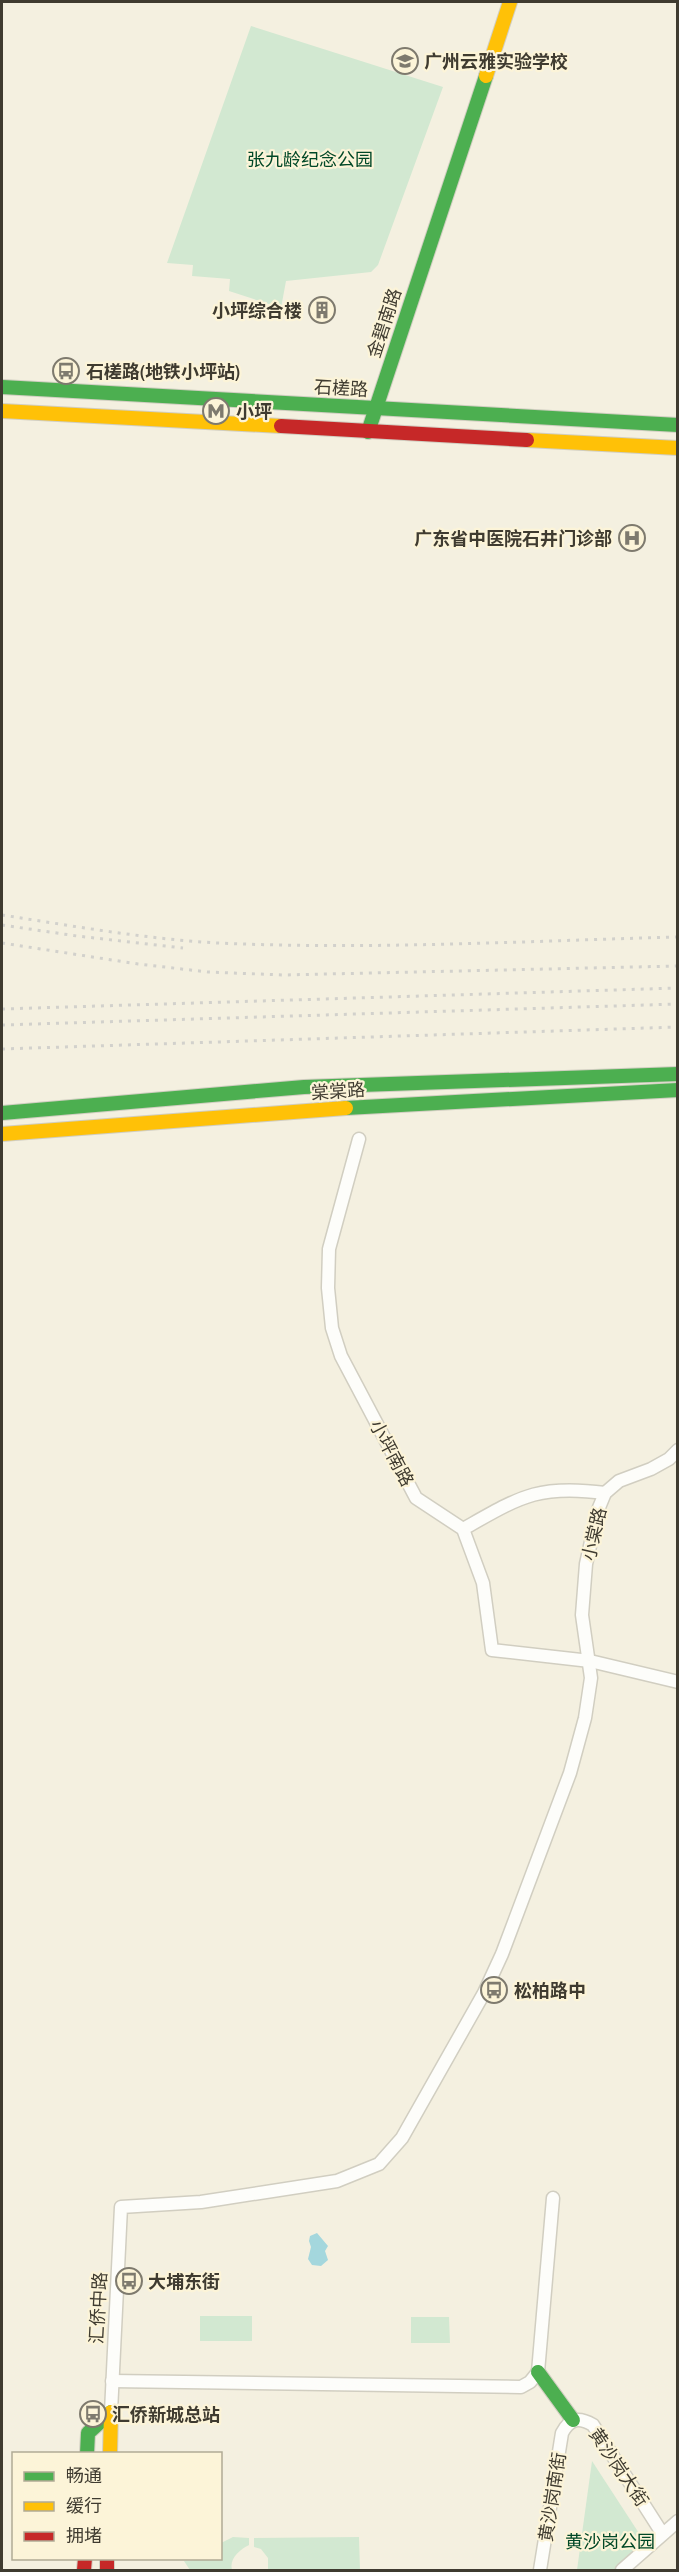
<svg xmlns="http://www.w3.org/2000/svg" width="679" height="2572" font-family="'Archivo Narrow','Noto Sans SC',sans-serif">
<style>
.green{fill:#d2e8d1}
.water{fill:#a4d7dd}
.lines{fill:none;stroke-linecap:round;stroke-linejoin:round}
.street-casing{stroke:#d1cec1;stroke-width:15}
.fast-casing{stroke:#d1cec1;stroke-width:16}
.slow-casing{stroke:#d1cec1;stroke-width:16}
.jam-casing{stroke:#d1cec1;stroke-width:16}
.street{stroke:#fdfdfa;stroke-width:12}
.fast{stroke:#4caf50;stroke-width:14}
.slow{stroke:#ffc107;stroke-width:14}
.jam{stroke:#c62828;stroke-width:14}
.rail{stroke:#d2d1cc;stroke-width:3;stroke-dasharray:3 6;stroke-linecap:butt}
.labels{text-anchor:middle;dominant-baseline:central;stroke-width:4.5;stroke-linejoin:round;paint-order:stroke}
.poi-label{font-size:18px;font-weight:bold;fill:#3f3b30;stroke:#fcf4d8;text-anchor:start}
.park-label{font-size:18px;fill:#004827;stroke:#fcf4d8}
.street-label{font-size:18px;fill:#3f3b30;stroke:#fcf4d8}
</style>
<rect width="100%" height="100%" fill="#f4f0e0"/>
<!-- green -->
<g class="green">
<path d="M251,26l192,61 -65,178 -7,7 -85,9 -5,27 -52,-17 1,-12 -38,-3 1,-11 -26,-2z"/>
<rect x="200" y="2316" width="52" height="25"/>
<path d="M411,2317h38l1,26h-39z"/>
<path d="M592,2461l56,86 -26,23h-45z"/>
<path d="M233,2537l16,1v7c-10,5 -20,14 -17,25h-42l-6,-9 36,-3 1,-15z"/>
<path d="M359,2537l1,33h-92v-12l-7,-9 -7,-2v-9z"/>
</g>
<!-- water -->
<path class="water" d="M317,2233l11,13 -3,5 3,9 -7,6 -9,-1 -4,-6 3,-12 -2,-6 1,-5z"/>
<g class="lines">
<defs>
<g id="street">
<path d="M359,1139l-30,110 -1,39 4,40 9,28 75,142 47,31 20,54 9,67 98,11 88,21"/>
<path d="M463,1529c57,-32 75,-45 142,-36"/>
<path d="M112,2381l409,6 9,-5 8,-10 15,-174"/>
<path d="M111,2412l10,-205 80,-5 136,-21 42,-17 23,-26 82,-145 18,-39 68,-181 15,-55 6,-40 -9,-63 4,-51 12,-54 7,-17 14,-12 32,-12 18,-10 9,-9"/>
<path d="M540,2570l22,-137c8,-15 17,-16 31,-8l69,108"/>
<path d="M622,2570l56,-49"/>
</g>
<g id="fast">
<path d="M2,387l676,38"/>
<path d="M368,432l118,-356"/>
<path d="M346,1108l332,-18"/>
<path d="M2,1113l302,-26 374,-13"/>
<path d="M538,2372l35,48"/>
<path d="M87,2454l1,-21 23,-21"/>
</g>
<g id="slow">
<path d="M486,76l24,-74"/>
<path d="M2,411l279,15"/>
<path d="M527,440l151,8"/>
<path d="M2,1134l344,-26"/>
<path d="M110,2454l1,-42"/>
</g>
<g id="jam">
<path d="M281,426l246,14"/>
<path d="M107,2558v12"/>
<path d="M84,2570l1,-12"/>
</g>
</defs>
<!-- street casing -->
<use href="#street" class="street-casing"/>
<!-- fast casing -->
<use href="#fast" class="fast-casing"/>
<!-- slow casing -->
<use href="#slow" class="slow-casing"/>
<!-- jam casing -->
<use href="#jam" class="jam-casing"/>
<!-- street -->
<use href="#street" class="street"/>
<!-- fast -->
<use href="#fast" class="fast"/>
<!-- slow -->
<use href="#slow" class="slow"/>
<!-- jam -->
<use href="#jam" class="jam"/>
<!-- rail -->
<g class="rail">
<path d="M2,915c71,11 144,24 216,28 153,7 307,-2 460,-6"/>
<path d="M2,925l75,11 106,12"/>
<path d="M2,943l136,21 70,8 75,3 395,-9"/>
<path d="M2,1009l676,-21"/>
<path d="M2,1025l676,-21"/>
<path d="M2,1049l676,-22"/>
</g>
</g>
<!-- icons -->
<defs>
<symbol id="school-ring" viewBox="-11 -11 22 22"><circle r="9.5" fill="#fcf4d8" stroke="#7e7a6e" stroke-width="1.5"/><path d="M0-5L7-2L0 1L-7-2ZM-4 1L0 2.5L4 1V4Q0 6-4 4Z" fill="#7e7a6e"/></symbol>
<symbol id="building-ring" viewBox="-11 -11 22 22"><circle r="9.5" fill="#fcf4d8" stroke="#7e7a6e" stroke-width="1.5"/><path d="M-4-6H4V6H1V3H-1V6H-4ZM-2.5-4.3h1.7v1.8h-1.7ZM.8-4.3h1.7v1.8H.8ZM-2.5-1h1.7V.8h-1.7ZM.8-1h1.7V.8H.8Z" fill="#7e7a6e"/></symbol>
<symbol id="bus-ring" viewBox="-11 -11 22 22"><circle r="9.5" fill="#fcf4d8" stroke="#7e7a6e" stroke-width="1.5"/><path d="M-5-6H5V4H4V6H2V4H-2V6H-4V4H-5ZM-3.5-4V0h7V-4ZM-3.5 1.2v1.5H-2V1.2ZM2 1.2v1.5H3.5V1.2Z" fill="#7e7a6e"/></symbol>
<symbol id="metro-ring" viewBox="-11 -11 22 22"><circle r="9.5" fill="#fcf4d8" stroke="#7e7a6e" stroke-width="1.5"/><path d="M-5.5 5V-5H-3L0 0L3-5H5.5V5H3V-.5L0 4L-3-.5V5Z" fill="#7e7a6e"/></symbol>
<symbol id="hospital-ring" viewBox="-11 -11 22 22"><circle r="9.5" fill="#fcf4d8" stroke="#7e7a6e" stroke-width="1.5"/><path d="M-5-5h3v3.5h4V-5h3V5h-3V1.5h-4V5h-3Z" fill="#7e7a6e"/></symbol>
</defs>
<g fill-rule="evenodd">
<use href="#school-ring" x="390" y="46" width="30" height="30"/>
<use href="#building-ring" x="307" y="295" width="30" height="30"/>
<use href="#bus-ring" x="51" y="356" width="30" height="30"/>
<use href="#metro-ring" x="201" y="396" width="30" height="30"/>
<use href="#hospital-ring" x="617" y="523" width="30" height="30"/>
<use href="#bus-ring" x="479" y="1975" width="30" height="30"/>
<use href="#bus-ring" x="114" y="2266" width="30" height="30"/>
<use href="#bus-ring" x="78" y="2399" width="30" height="30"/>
</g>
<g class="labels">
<!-- poi labels -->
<g class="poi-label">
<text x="424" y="61">广州云雅实验学校</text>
<text x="302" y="310" text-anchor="end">小坪综合楼</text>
<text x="86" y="371">石槎路(地铁小坪站)</text>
<text x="236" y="411">小坪</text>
<text x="612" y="538" text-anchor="end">广东省中医院石井门诊部</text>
<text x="514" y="1990">松柏路中</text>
<text x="148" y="2281">大埔东街</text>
<text x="112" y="2414">汇侨新城总站</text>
</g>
<!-- park labels -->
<g class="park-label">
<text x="310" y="159">张九龄纪念公园</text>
<text x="610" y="2541">黄沙岗公园</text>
</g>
<!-- street labels -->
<g class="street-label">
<text transform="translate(384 323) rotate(-72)">金碧南路</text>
<text transform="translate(341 388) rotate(3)">石槎路</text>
<text transform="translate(338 1091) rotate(-4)">棠棠路</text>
<text transform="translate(392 1453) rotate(62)">小坪南路</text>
<text transform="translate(594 1534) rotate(-77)">小棠路</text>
<text transform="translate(98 2308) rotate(-87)">汇侨中路</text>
<text transform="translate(619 2467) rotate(56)">黄沙岗大街</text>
<text transform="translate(552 2497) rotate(-81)">黄沙岗南街</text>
</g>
</g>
<!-- border -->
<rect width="679" height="2572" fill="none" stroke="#3f3b30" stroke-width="6"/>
<!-- legend -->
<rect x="12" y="2452" width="210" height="108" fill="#fcf4d8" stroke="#b0aa95" stroke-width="1.5"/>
<rect x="24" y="2472" width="30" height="9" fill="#4caf50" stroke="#b0aa95" stroke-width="1.5"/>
<text x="66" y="2482" font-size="18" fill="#3f3b30">畅通</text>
<rect x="24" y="2502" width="30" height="9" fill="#ffc107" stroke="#b0aa95" stroke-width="1.5"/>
<text x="66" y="2512" font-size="18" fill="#3f3b30">缓行</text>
<rect x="24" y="2532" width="30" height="9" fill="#c62828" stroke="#b0aa95" stroke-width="1.5"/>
<text x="66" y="2542" font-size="18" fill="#3f3b30">拥堵</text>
</svg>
